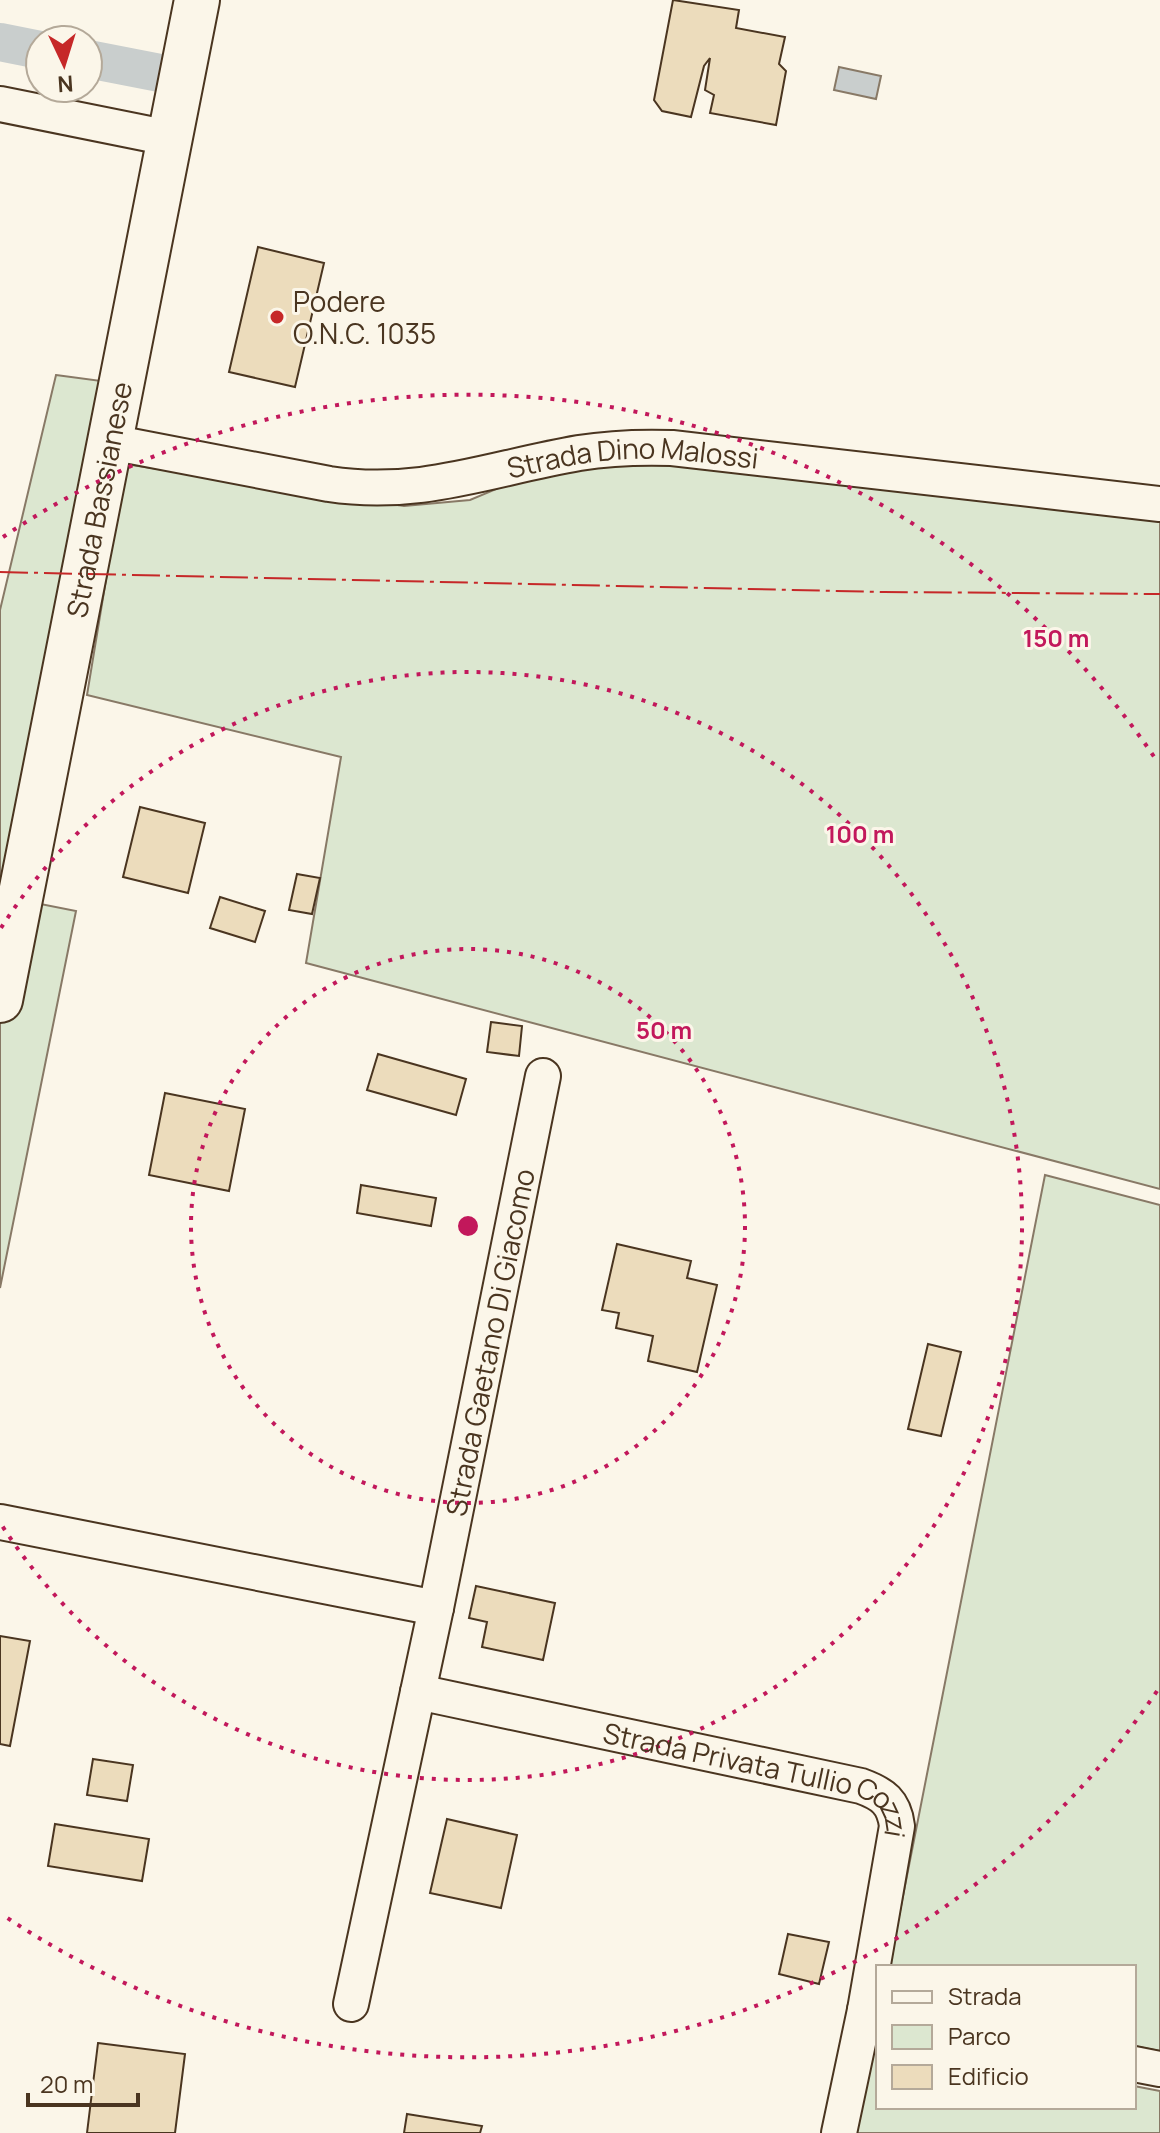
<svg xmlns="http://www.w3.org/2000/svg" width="1160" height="2133" font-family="Manrope,sans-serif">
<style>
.green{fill:#dce7d0;stroke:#887966;stroke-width:2}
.water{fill:#c9cecd;stroke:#887966;stroke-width:2}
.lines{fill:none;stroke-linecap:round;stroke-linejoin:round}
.canal{stroke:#c9cecd;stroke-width:38}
.building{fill:#ecdcbc;stroke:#4a3520;stroke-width:2}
.street-casing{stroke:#4a3520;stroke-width:38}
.secondary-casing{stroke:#4a3520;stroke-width:48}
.street{stroke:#fbf6e9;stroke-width:34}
.secondary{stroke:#fbf6e9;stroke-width:44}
.power{stroke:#c62828;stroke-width:2;stroke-dasharray:28 6 4 6;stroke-linecap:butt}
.ring{fill:none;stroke:#c2185b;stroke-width:4;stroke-dasharray:4 8}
.poi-dot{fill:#c62828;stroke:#fbf6e9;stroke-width:3}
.labels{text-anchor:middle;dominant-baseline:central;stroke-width:6;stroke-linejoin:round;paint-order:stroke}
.poi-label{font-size:28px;fill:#4a3520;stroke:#fbf6e9;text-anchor:start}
.street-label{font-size:28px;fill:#4a3520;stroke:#fbf6e9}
.centre{fill:#c2185b;stroke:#fbf6e9;stroke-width:4}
.ring-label{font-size:24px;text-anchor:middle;font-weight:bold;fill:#c2185b;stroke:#fbf6e9;stroke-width:6;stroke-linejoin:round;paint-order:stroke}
</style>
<rect width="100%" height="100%" fill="#fbf6e9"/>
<!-- green -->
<g class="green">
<path d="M56,375l53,7 -104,515 71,14 -76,377v-678z"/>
<path d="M615,449l545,63v677l-854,-226 35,-206 -254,-62 38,-231 279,42 66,-6 74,-31z"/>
<path d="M1045,1175l115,30v846l-26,-5v-79h-245z"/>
<path d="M873,2032l5,2v73h256v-21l26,5v42h-310z"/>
</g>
<!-- water -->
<path class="water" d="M839,67l42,9 -5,23 -42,-9z"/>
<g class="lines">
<!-- canal -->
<g class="canal">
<path d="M0,42l40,8"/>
<path d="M88,59l77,15"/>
</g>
</g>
<!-- building -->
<g class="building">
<path d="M673,0l66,10 -3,18 49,9 -6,27 7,7 -10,54 -66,-12 4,-18 -9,-5 5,-32 -6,8 -13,51 -29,-6 -8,-11z"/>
<path d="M258,247l66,16 -29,124 -66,-15z"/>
<path d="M140,807l65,16 -17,70 -65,-16z"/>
<path d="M297,874l23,4 -8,36 -23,-4z"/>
<path d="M220,897l45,14 -10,31 -45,-14z"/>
<path d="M491,1022l31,4 -3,30 -32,-4z"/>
<path d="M378,1054l88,25 -10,36 -89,-25z"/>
<path d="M165,1093l80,16 -16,82 -80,-16z"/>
<path d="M361,1185l75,13 -5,28 -74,-13z"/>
<path d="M617,1244l74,17 -4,17 30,7 -20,87 -49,-11 5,-25 -37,-8 3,-15 -17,-3z"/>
<path d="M928,1344l33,8 -20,84 -33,-7z"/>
<path d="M476,1586l79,17 -12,57 -61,-13 5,-25 -18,-4z"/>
<path d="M0,1636l30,5 -20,105 -10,-2z"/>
<path d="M93,1759l40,6 -6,36 -40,-6z"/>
<path d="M447,1819l70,16 -16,73 -71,-15z"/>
<path d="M55,1824l94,15 -7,42 -94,-15z"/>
<path d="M788,1934l41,8 -10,42 -40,-10z"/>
<path d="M98,2043l87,11 -10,79h-88z"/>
<path d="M407,2114l75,12 -2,7h-76z"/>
</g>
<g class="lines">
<defs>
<g id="street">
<path d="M0,104l169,34"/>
<path id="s1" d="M110,442l219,42c92,14 162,-16 250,-31 31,-5 62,-6 93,-5l488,56"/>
<path d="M0,1522l436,86"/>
<path id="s2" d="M418,1692l443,94c22,8 33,16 36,40l-32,184 13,3"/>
<path id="s3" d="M351,2004l85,-396 107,-532"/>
<path d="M1134,2064l26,5"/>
<path d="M839,2133l26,-123"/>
</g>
<g id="secondary">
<path id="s4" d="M0,1000l197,-1000"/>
</g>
</defs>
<!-- street casing -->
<use href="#street" class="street-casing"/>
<!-- secondary casing -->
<use href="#secondary" class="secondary-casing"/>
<!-- street -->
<use href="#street" class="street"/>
<!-- secondary -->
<use href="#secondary" class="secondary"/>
<!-- power -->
<path class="power" d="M0,572l884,20 276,2"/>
</g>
<!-- distance rings -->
<g class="ring">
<circle cx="468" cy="1226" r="277"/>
<path d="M1 928A554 554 0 1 1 1 1524"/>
<path d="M1157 1691A831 831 0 0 1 3 1915M3 537A831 831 0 0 1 1157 761"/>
</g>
<!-- markers -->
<circle class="poi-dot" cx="277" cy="317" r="8"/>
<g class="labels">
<!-- poi labels -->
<g class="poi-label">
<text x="293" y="301">Podere<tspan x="293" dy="32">O.N.C. 1035</tspan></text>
</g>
<!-- street labels -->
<g class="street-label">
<text stroke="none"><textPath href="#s1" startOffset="530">Strada Dino Malossi</textPath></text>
<text stroke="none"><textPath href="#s4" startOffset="510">Strada Bassianese</textPath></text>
<text stroke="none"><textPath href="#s3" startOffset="676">Strada Gaetano Di Giacomo</textPath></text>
<text stroke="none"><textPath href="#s2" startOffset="356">Strada Privata Tullio Cozzi</textPath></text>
</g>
</g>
<circle cx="468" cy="1226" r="12" class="centre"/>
<g class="ring-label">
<text x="1056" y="647">150 m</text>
<text x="860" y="843">100 m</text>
<text x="664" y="1039">50 m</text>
</g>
<!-- legend -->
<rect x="876" y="1965" width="260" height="144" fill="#fbf6e9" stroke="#b4a999" stroke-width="2"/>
<rect x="892" y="1991" width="40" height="12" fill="#fbf6e9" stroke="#b4a999" stroke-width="2"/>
<text x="948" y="2005" font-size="24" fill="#4a3520">Strada</text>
<rect x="892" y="2025" width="40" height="24" fill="#dce7d0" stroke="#b4a999" stroke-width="2"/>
<text x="948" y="2045" font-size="24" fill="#4a3520">Parco</text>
<rect x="892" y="2065" width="40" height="24" fill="#ecdcbc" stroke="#b4a999" stroke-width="2"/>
<text x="948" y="2085" font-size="24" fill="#4a3520">Edificio</text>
<!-- north arrow -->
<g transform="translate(64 64) rotate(176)"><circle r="38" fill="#fbf6e9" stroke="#b4a999" stroke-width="2"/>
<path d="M0-6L14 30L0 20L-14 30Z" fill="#c62828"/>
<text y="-12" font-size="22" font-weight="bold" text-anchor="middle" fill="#4a3520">N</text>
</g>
<!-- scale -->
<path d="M28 2093v12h110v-12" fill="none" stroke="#4a3520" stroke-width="4"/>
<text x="40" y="2093" font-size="24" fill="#4a3520" stroke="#fbf6e9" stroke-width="6" paint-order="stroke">20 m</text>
</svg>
